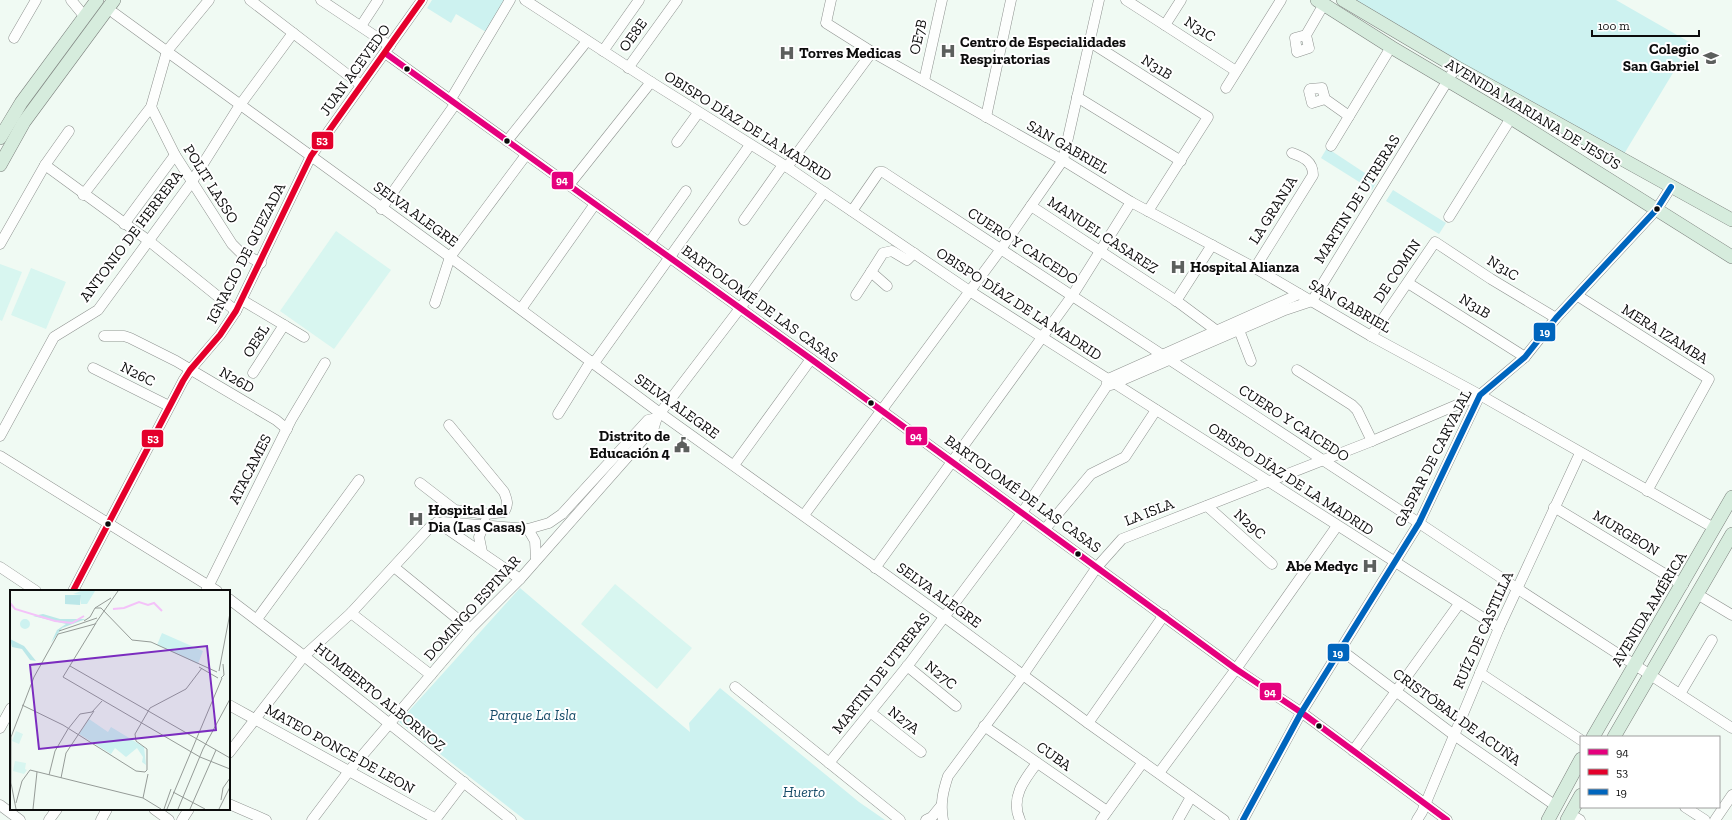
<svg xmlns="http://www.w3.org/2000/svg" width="1732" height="820" font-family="'Zilla Slab',serif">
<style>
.green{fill:#cdf2f0}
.pitch{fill:#d8f6f0}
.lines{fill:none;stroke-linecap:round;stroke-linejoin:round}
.minor-casing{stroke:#8f9390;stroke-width:11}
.major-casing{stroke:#7c807d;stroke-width:14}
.minor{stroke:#fdfefd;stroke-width:10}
.major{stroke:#d6ecdd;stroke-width:13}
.bus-1-casing{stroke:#fff;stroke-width:9}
.bus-2-casing{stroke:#fff;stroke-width:9}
.bus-3-casing{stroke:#fff;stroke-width:9}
.bus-1{stroke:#e5007d;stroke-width:6}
.bus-2{stroke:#e4002b;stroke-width:6}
.bus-3{stroke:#0065bd;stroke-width:6}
.bus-dot{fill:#0c0c0c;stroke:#fff;stroke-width:1.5}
.labels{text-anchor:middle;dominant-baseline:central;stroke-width:4;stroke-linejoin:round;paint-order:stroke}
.street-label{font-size:15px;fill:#0c0c0c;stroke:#fff}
.poi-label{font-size:15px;font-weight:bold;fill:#0c0c0c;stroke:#fff;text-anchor:start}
.park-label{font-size:15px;font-style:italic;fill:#174d69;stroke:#fff}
.inset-river{fill:none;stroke:#f4c2f9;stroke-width:2}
.inset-road{fill:none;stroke:#959b97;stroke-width:1}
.view{fill:#7b2cbf;fill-opacity:0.15;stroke:#7b2cbf;stroke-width:2}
.inset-edge{fill:none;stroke:#0c0c0c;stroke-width:2}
.line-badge{stroke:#fff;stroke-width:1.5}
.badge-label{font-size:11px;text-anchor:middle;font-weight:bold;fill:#fff}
</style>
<rect width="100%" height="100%" fill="#f0faf3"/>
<!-- green -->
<g class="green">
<path d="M432,0h73l-19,32 -30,-18 -5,9 -24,-15z"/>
<path d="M1348,0h268l75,43 -70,116z"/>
<path d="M1327,148l50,33 -5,9 -51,-32z"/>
<path d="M1393,190l53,33 -7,11 -53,-33z"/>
<path d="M520,588l170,144 -1,-9 31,-35 139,114 26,18h-360l-126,-98z"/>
</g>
<!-- pitch -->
<g class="pitch">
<path d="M336,231l55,39 -57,79 -54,-38z"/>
<path d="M0,264l22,8 -20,49 -2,-1z"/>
<path d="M31,268l35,14 -20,47 -35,-14z"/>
<path d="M615,584l77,64 -35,41 -76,-65z"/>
</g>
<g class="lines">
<defs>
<g id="minor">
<path d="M71,0l14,17"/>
<path d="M250,0l111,85"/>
<path d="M321,0l69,46"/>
<path d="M525,0l126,82 136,85 181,123 531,338"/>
<path d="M831,0l-5,23 46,29 194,110 65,40 124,66 116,68 109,59 234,133"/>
<path d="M1126,0l110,71"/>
<path d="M114,13l336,244 210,156 279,200 149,110 136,97"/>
<path d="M1165,25l16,-25"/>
<path d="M361,26l17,-26"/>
<path d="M1306,35l3,13 -12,4 -2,-14 11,-3 18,-31"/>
<path d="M14,38l22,-38"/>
<path d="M1090,42l118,75 -60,94"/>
<path d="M603,51l36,-51"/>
<path d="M385,53l426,306 425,310 69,46 142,105"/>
<path d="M628,68l49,-68"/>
<path d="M924,81l18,-81"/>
<path d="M1226,88l55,-88"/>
<path d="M1077,97l104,64"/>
<path d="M451,99l59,-99"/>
<path d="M1325,99l-13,4 -3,-12 1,-2 12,-1 3,11 24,17"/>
<path d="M151,107l24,48 57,89 8,8 21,11"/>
<path d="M986,117l25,-117"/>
<path d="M507,141l80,-100"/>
<path d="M677,142l21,-29"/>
<path d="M1331,146l60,-99"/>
<path d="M45,165l104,76 87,70"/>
<path d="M787,167l85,-115"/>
<path d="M569,185l82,-103"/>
<path d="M83,195l68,-88 16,-56 42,-51"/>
<path d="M1031,206l147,96 39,29"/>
<path d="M381,209l75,-106"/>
<path d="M852,211l27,-39h4l536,351 99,66 214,139"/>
<path d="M1449,217l62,-99"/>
<path d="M744,220l39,-55"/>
<path d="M124,224l51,-69"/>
<path d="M649,243l37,-52"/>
<path d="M0,244l45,-79 24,-34"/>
<path d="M1255,268l58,-93c0,-14 -10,-18 -21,-22"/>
<path d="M1408,283l117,74"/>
<path d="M887,286l-16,-14 12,-19 9,-2 15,9 7,-7"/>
<path d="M856,295l15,-23"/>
<path d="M1578,296l131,83 -62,112"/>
<path d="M242,300l62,37"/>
<path d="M1176,301l36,-56"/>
<path d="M435,303l15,-46 76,-102"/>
<path d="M521,309l74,-105"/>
<path d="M1239,330l12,31"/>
<path d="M104,336h20l6,2 46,23 100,59 11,9"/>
<path d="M1371,336l64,-94 56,37 65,39"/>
<path d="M594,363l156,-218"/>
<path d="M93,368l76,38"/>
<path d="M1297,370l55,35 5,5 15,31"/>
<path d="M253,373l31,-48"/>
<path d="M1111,385l174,-75 27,-9 144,-234"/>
<path d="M558,414l33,-53"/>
<path d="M0,436l54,-99 44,-27 93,-127 49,-78 53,-72"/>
<path d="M0,456l217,135"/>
<path d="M734,465l77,-106"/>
<path d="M420,483l35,27 32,4 17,-2c5,-8 3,-12 0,-20l-55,-67"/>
<path d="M1207,506l65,58"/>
<path d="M1554,507l129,78"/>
<path d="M804,515l197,-266 62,-89 36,-160"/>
<path d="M437,522l83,57"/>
<path d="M528,529l7,12 1,18"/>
<path d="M1045,529l46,-55 34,-17 31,-47"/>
<path d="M482,552l-3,-15 6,-15"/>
<path d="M0,567l36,24"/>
<path d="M394,567l76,62"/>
<path d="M875,568l197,-272 59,-94"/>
<path d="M73,591l110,-210 7,-11 30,-35 16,-24 75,-155 111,-156"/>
<path d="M206,591l85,-171 34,-57"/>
<path d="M1697,594l35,21"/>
<path d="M229,599l75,57 207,164"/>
<path d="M351,613l80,62"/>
<path d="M257,619l102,-139"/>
<path d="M1341,650l113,85 102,71"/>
<path d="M907,666l49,40"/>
<path d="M1480,673l101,67"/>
<path d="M735,687l165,133"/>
<path d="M1680,694l32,-54"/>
<path d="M229,705l207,114"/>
<path d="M870,712l51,40"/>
<path d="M1088,723l76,-108"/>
<path d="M984,726l123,85"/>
<path d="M0,728l11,-20"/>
<path d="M1353,751l106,-147"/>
<path d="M229,753l75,-97 47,-43 81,-88 11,-3 85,7 21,-6 13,-9 86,-94 9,-2"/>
<path d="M829,763l80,-99 113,-151 84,-126 2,-8 191,-85"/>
<path d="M1159,773l77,-104 101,-143"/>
<path d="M229,804l37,16"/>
<path d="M0,805l20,15"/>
<path d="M1685,807l20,13"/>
<path d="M154,809l15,11"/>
<path d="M1570,814l10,6"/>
<path d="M49,820l8,-11"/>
<path d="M101,820l6,-11"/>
<path d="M182,820l7,-11"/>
<path d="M312,820l37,-49 121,-142 50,-50 134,-152 3,-10 87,-114 80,-111"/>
<path d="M435,820l29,-38"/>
<path d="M926,820l6,-3 9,-11"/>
<path d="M943,820c-3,-16 0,-29 5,-44l75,-101 74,-108 25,-28 250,-98 108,-46"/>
<path d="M1020,820c-10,-22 4,-40 17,-57"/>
<path d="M1101,820l42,-58"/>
<path d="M1178,820l13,-23"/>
<path d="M1243,820l58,-107 118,-190 61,-128 45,-38 31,-39 101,-109 14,-22"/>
<path d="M1417,820l5,-8 77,-184 81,-175"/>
<path d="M1715,820l17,-25"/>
</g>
<g id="major">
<path d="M1317,0l74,47 120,71 221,139"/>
<path d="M1343,0l113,67 276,153"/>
<path d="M0,138l21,-35 76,-103"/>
<path d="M0,165l24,-43 90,-122"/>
<path d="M1593,737l139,-240"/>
<path d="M1614,737l118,-203"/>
<path d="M1548,820l33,-61"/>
<path d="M1567,820l14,-25"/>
</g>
</defs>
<!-- minor casing -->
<use href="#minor" class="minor-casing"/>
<!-- major casing -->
<use href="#major" class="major-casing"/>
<!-- minor -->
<use href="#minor" class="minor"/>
<!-- major -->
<use href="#major" class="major"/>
<defs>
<path id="bus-1" d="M385,53l426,306 425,310 69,46 142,105"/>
<path id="bus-2" d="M73,591l110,-210 7,-11 30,-35 16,-24 75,-155 111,-156"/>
<path id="bus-3" d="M1243,820l58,-107 118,-190 61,-128 45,-38 31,-39 101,-109 14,-22"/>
</defs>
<!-- bus-1 casing -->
<use href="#bus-1" class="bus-1-casing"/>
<!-- bus-2 casing -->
<use href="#bus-2" class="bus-2-casing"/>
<!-- bus-3 casing -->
<use href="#bus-3" class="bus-3-casing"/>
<!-- bus-1 -->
<use href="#bus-1" class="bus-1"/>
<!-- bus-2 -->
<use href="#bus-2" class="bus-2"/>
<!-- bus-3 -->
<use href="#bus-3" class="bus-3"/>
</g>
<!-- icons -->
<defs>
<symbol id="hospital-bare" viewBox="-9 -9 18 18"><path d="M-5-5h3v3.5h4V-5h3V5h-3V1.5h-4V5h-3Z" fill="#5c5f5d" stroke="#fff" stroke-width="2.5" paint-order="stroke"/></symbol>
<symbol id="university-bare" viewBox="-9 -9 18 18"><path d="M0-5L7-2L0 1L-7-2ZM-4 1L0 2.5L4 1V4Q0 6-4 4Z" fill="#5c5f5d" stroke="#fff" stroke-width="2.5" paint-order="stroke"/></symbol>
<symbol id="civic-bare" viewBox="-9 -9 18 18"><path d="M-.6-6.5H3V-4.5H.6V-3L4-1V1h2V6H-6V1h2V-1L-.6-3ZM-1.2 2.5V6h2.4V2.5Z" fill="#5c5f5d" stroke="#fff" stroke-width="2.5" paint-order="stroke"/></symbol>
</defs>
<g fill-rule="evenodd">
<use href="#hospital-bare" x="937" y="40" width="22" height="22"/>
<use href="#hospital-bare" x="776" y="42" width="22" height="22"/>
<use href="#university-bare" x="1700" y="47" width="22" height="22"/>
<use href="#hospital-bare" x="1167" y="256" width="22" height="22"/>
<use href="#civic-bare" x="671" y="434" width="22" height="22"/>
<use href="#hospital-bare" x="405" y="508" width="22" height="22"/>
<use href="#hospital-bare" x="1359" y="555" width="22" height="22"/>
</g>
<!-- markers -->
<g class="bus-dot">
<circle cx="407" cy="69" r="3.5"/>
<circle cx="507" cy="141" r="3.5"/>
<circle cx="1657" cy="209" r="3.5"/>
<circle cx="871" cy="403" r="3.5"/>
<circle cx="108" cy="524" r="3.5"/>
<circle cx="1078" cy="554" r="3.5"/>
<circle cx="1319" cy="726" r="3.5"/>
</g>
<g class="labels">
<!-- street labels -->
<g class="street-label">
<text transform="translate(1200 29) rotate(33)">N31C</text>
<text transform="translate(633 35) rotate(-54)">OE8E</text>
<text transform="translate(918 37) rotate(-77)">OE7B</text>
<text transform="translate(1157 67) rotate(33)">N31B</text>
<text transform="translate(355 70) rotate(-54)">JUAN ACEVEDO</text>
<text transform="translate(1533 114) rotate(31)">AVENIDA MARIANA DE JESÚS</text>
<text transform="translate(748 126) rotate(32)">OBISPO DÍAZ DE LA MADRID</text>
<text transform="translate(1068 147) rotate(30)">SAN GABRIEL</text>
<text transform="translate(211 184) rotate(58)">POLIT LASSO</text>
<text transform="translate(1357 199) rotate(-58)">MARTIN DE UTRERAS</text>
<text transform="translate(1273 210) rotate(-58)">LA GRANJA</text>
<text transform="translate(416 214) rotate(36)">SELVA ALEGRE</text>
<text transform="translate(1103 235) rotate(33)">MANUEL CASAREZ</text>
<text transform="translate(131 236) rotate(-53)">ANTONIO DE HERRERA</text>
<text transform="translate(1023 246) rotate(33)">CUERO Y CAICEDO</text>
<text transform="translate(246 253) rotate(-63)">IGNACIO DE QUEZADA</text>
<text transform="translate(1503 268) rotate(32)">N31C</text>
<text transform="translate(1397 271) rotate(-56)">DE COMIN</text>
<text transform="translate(760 304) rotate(36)">BARTOLOMÉ DE LAS CASAS</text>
<text transform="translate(1019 304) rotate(33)">OBISPO DÍAZ DE LA MADRID</text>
<text transform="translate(1350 306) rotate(30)">SAN GABRIEL</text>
<text transform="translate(1475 306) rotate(32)">N31B</text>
<text transform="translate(1665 334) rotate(32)">MERA IZAMBA</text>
<text transform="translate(256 341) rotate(-57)">OE8L</text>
<text transform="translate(138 374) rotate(27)">N26C</text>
<text transform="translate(237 380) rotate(30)">N26D</text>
<text transform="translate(677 406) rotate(36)">SELVA ALEGRE</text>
<text transform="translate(1294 423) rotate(33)">CUERO Y CAICEDO</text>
<text transform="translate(1433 458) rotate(-63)">GASPAR DE CARVAJAL</text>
<text transform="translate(250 469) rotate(-63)">ATACAMES</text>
<text transform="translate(1291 479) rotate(33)">OBISPO DÍAZ DE LA MADRID</text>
<text transform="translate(1023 494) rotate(36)">BARTOLOMÉ DE LAS CASAS</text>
<text transform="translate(1149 512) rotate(-21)">LA ISLA</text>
<text transform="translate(1250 524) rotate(42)">N29C</text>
<text transform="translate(1626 533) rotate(31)">MURGEON</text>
<text transform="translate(939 595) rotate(36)">SELVA ALEGRE</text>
<text transform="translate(472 608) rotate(-48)">DOMINGO ESPINAR</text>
<text transform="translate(1649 609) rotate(-59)">AVENIDA AMÉRICA</text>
<text transform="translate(1483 630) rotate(-66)">RUÍZ DE CASTILLA</text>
<text transform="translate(881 673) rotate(-52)">MARTIN DE UTRERAS</text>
<text transform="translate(941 675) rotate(39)">N27C</text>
<text transform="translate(380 697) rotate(39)">HUMBERTO ALBORNOZ</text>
<text transform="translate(1457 717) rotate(36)">CRISTÓBAL DE ACUÑA</text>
<text transform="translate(904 720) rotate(38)">N27A</text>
<text transform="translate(340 749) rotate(29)">MATEO PONCE DE LEON</text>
<text transform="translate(1054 756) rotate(35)">CUBA</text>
</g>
<!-- poi labels -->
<g class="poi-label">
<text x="960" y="42">Centro de Especialidades<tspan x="960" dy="17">Respiratorias</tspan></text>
<text x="1699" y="49" text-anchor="end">Colegio<tspan x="1699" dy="17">San Gabriel</tspan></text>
<text x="799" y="53">Torres Medicas</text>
<text x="1190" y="267">Hospital Alianza</text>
<text x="670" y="436" text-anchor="end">Distrito de<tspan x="670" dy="17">Educación 4</tspan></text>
<text x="428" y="510">Hospital del<tspan x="428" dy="17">Dia (Las Casas)</tspan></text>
<text x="1358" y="566" text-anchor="end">Abe Medyc</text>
</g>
<!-- park labels -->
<g class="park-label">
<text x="533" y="715">Parque La Isla</text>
<text x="804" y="792">Huerto</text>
</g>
</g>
<!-- overview -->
<g transform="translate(10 590)">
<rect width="220" height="220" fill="#f0faf3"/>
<path d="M71,1h14l-8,13h-6v-9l-8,-1zM10 34a5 5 0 1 1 10 0a5 5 0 1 1-10 0ZM152,43l41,18 -5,13 -41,-19zM79,129l19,13 3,-5 33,20 2,18 -4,-3 1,-5 -6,-9 -11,9 -11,-9 -4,6 -32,-20z" fill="#cdf2f0"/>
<path d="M55,5h16l-1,10 -15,-1zM33,24l17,5h26l-24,9 -11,15 6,-13 9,-6 -33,-8zM0,49l14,7 12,15 -6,-1 -8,-11 -10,-2z" fill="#bbe7e8"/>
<path d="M6,141l7,3 -4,10 -7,-3zM5,171l11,2 -1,6 2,1 -3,4 -11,-3z" fill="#d8f6f0"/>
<path class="inset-river" d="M0,13l5,6 40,12 17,2 12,-7M103,19l11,-1 15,-6 9,3 6,-2 8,8"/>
<path class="inset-road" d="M85,18h6l31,32 19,2 66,30M74,31l6,-4 5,-9 16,-10M86,33l-33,54 137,80 30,12M49,41l38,-13M60,76l160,92M189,77l19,11M209,81l11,-58M211,88l3,-3 -1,-11M12,115l41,20 73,46 9,1 2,-2v-21l-11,-8 -1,-7 15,-26 36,-19 16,-21M39,185l6,-24 13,-22 12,-15 12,-2 10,-11M51,188l5,-25 28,-42M163,202l32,17M133,208l5,-24M211,210l2,-12 7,-10M6,213l6,-22 8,-11 113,28 18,11M6,219l-5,-26v-46l23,-60 24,-43 37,-10 23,-33M23,219l4,-37M154,219l7,-20M157,219l55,-131M168,219l25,-60 27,-50M180,219l26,-59M209,219l11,-22"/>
<path class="view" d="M197,56l9,84 -177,19 -9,-84z"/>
<rect width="220" height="220" class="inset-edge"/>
</g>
<g class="line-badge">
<rect x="311" y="131" width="23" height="19" rx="4" fill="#e4002b"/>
<rect x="551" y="171" width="23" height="19" rx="4" fill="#e5007d"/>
<rect x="1533" y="322" width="23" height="20" rx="4" fill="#0065bd"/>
<rect x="905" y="426" width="23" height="20" rx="4" fill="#e5007d"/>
<rect x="141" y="429" width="23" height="19" rx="4" fill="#e4002b"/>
<rect x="1327" y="643" width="23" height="19" rx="4" fill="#0065bd"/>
<rect x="1259" y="682" width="23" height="19" rx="4" fill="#e5007d"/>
</g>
<g class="badge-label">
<text x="322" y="144">53</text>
<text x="562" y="184">94</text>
<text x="1545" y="336">19</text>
<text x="916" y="440">94</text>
<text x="153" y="442">53</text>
<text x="1338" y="657">19</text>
<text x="1270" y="696">94</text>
</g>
<!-- legend -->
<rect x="1580" y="736" width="140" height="72" fill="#ffffff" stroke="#9e9e9e"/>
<rect x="1588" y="749" width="20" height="6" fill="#e5007d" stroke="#9e9e9e"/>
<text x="1616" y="756" font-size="12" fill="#0c0c0c">94</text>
<rect x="1588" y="769" width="20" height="6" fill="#e4002b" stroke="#9e9e9e"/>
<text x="1616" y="776" font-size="12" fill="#0c0c0c">53</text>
<rect x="1588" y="789" width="20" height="6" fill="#0065bd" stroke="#9e9e9e"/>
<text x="1616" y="796" font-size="12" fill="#0c0c0c">19</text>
<!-- scale -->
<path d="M1592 30v6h107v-6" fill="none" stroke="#0c0c0c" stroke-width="2"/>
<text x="1598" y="30" font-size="12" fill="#0c0c0c" stroke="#ffffff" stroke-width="3" paint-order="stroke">100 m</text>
</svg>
